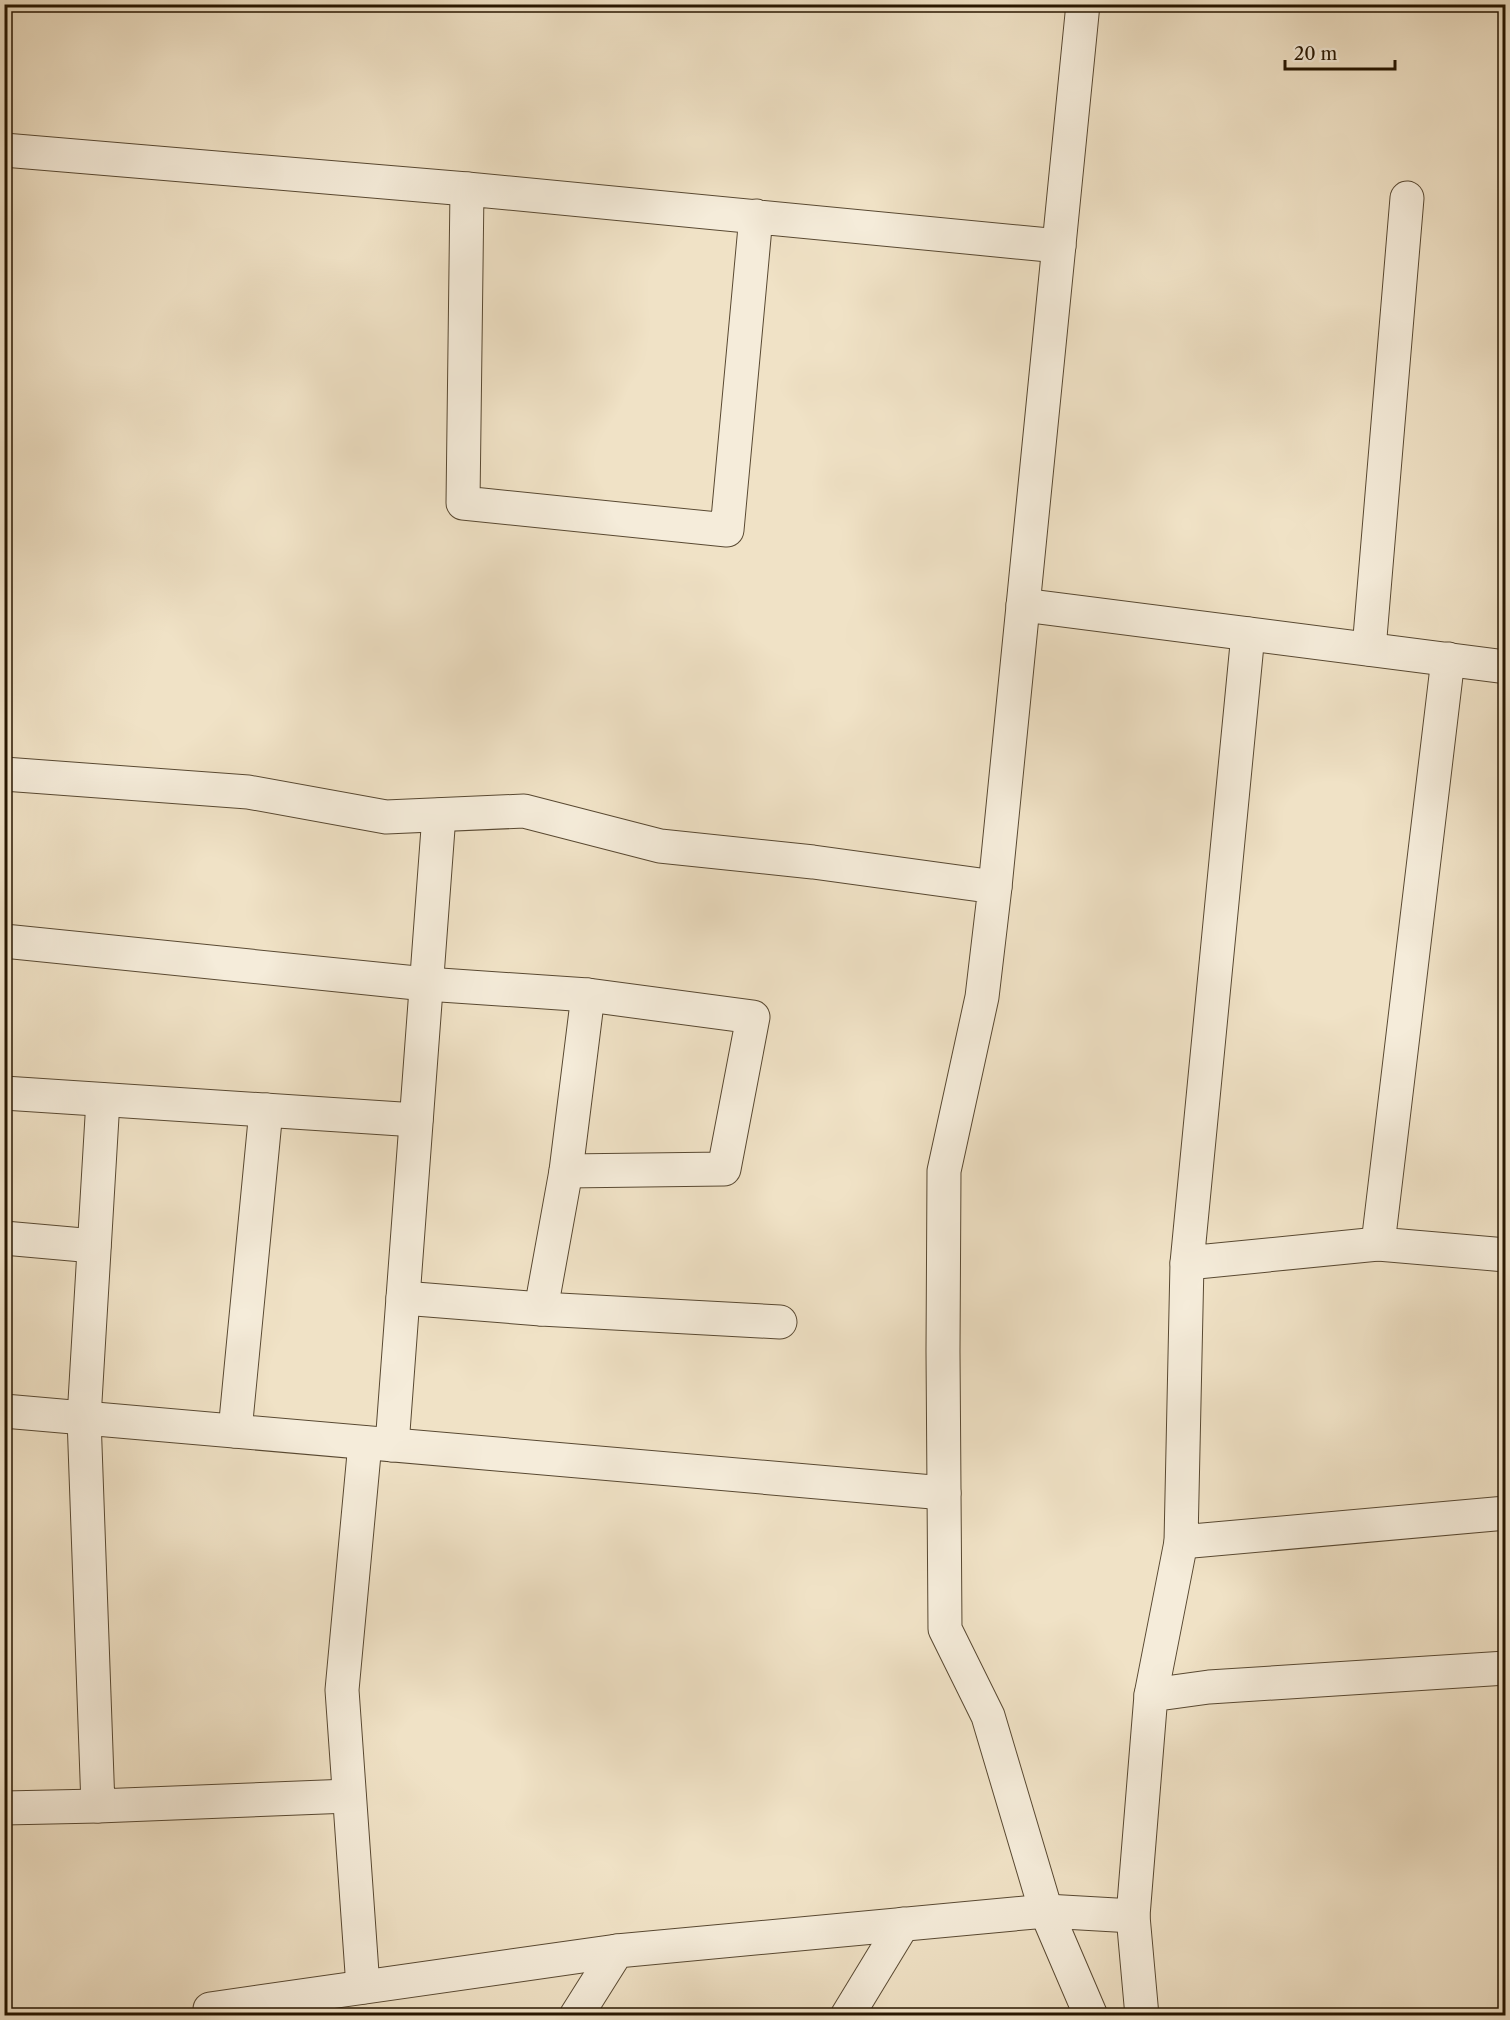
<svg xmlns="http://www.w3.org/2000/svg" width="1510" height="2020" font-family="'Libre Caslon Text',serif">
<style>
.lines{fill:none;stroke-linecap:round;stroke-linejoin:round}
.minor-casing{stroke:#594932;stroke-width:35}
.minor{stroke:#f5ecda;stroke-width:33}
</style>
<rect width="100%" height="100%" fill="#f0e2c6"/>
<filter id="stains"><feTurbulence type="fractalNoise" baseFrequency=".00333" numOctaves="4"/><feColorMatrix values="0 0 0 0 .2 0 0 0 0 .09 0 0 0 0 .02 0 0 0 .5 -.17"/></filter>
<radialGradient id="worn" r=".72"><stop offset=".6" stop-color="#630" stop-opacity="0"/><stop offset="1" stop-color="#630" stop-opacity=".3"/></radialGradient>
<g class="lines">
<defs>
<g id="minor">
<path d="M4,150l463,39"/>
<path d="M756,216l-29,314 -264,-27 4,-314 592,57"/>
<path d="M1023,605l483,62"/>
<path d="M1248,634l-61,629 191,-19"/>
<path d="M1369,649l38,-451"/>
<path d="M1448,659l-70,585 128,11"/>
<path d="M4,774l244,18 138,25 138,-6 136,35 153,16 182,25 -13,110 -38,174 -1,180 2,278 43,87 58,195 45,105"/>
<path d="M995,887l88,-883"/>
<path d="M4,941l422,43 162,11 165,22 -29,152 -158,2"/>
<path d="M4,1093l412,27"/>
<path d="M103,1100l-19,318 14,388 251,-10"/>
<path d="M4,1238l90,8"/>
<path d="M1187,1263l-6,279 325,-29"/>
<path d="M403,1298l138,11 239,13"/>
<path d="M541,1309l25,-138 22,-176"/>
<path d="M4,1411l940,82"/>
<path d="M235,1431l31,-321"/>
<path d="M392,1445l47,-630"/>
<path d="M1151,1695l30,-153"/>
<path d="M4,1808l94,-2"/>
<path d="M1133,1916l9,100"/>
<path d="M363,1987l-21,-297 23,-247"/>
<path d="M210,2016v-7l407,-58"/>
<path d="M576,2016l41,-65 429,-40 87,5 18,-221 58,-8 297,-19"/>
<path d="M847,2016l56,-92"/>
</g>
</defs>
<!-- minor casing -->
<use href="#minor" class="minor-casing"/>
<!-- minor -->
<use href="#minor" class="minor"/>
</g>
<!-- margin -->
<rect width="1510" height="2020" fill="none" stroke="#f0e2c6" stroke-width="24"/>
<rect x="6" y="6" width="1498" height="2008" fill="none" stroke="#271600" stroke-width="3"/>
<rect x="12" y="12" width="1486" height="1996" fill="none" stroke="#271600" stroke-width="1.5"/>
<!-- scale -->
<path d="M1285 60v9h110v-9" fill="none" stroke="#271600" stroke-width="3"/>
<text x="1294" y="60" font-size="18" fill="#271600" stroke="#f5ecda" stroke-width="4.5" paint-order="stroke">20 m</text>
<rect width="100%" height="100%" filter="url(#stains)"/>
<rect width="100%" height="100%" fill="url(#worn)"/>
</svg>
